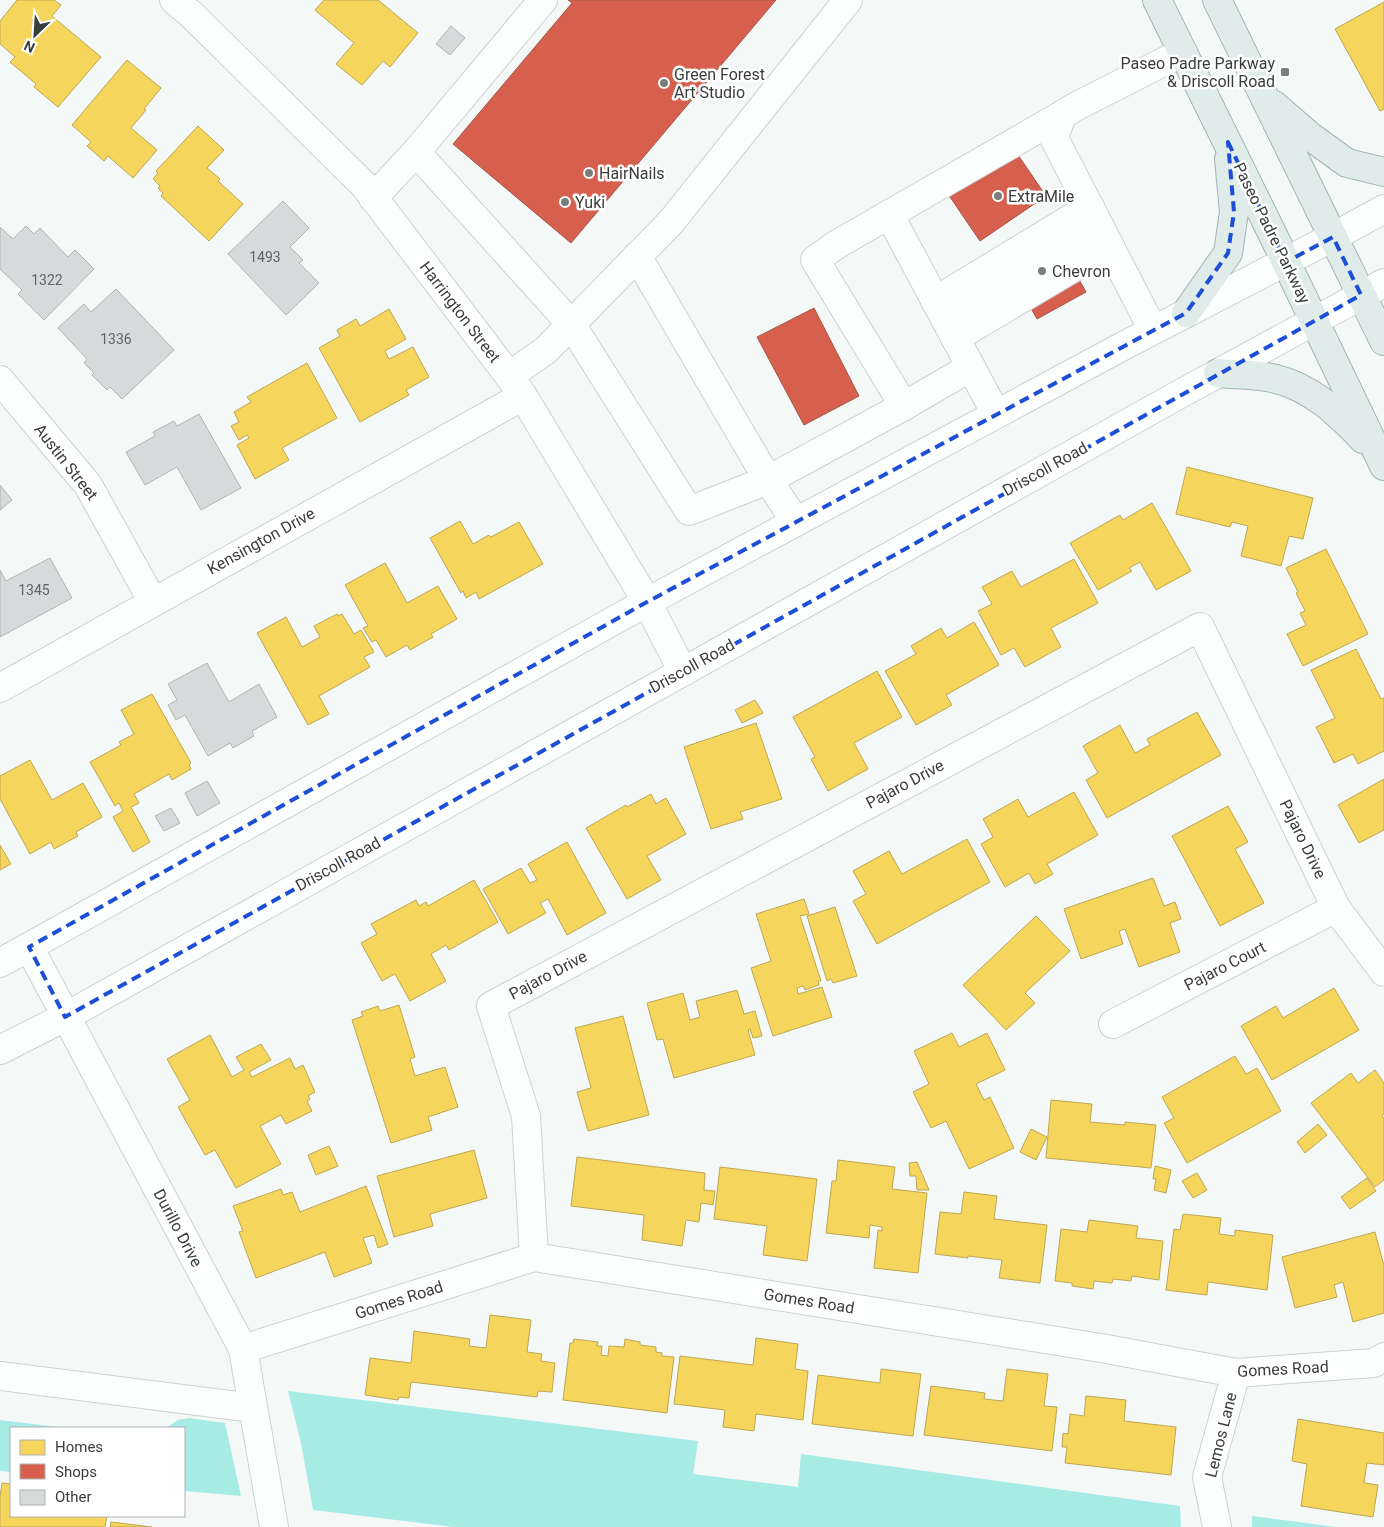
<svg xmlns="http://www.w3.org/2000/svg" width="1384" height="1527" font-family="Roboto,sans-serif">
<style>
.green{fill:#a6ebe4}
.homes{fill:#f6d55c;stroke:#bda752}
.shops{fill:#d6604d;stroke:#a75648}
.building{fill:#d6dada;stroke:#b1b4b4}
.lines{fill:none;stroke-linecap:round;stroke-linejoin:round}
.minor-casing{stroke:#cdd1d0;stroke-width:30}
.major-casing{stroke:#a0b6b4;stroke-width:30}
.minor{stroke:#fdfefe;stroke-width:28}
.major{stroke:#e0ecea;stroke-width:28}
.marked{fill:none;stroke:#1d4ed8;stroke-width:4;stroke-dasharray:10 6;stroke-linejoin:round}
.poi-dot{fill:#7a7f7e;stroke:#fff;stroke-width:2}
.labels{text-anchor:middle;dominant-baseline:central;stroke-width:5;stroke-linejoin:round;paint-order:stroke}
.number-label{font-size:14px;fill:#606464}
.poi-label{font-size:16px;fill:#393d3c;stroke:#fff;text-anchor:start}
.street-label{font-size:16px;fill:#393d3c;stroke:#fff}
</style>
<rect width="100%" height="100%" fill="#f4f9f8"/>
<!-- green -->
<g class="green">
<path d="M288,1391l410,50 -5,33 105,13 3,-33 379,52 1,21h-727l-141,-17 -12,-67z"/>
<path d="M189,1418l36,5 16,73 -57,-5v-63h-18l12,-8z"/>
<path d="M0,1420l66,8h-55v44l-11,-1z"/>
<path d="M1252,1516l84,11h-84z"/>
</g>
<!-- homes -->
<g class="homes">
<path d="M17,0h37l7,5 -9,11 49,41 -43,50 -24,-20 2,-3 -26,-22 5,-5 -15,-13v-23z"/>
<path d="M324,0h54l40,33 -28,34 -7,-6 -21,24 -26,-21 18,-21 -39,-33z"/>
<path d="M1384,2v107l-4,2 -45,-82z"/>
<path d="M127,60l34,28 -17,21 2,1 -15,18 26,22 -24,28 -25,-22 -4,5 -17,-15 4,-4 -19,-17z"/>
<path d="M198,126l26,24 -17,18 13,11 -2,2 25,23 -34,37 -48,-45 2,-3 -5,-5 2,-2 -7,-7 5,-6 -2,-2z"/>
<path d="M389,309l17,30 -21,12 4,8 24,-12 16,30 -23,13 3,5 -49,27 -41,-74 21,-12 -3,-6 19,-11 4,7z"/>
<path d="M307,363l30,55 -55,30 7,12 -34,19 -18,-34 12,-7 -2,-3 -8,5 -8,-14 8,-4 -5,-10 17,-10 -4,-5z"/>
<path d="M1187,467l126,31 -10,41 -14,-3 -8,30 -40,-10 7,-30 -16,-4 -2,5 -54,-13z"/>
<path d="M1152,503l39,68 -35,19 -16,-28 -11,6 3,3 -34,19 -28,-47 50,-28 3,5z"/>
<path d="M460,521l13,23 16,-9 2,2 28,-15 24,42 -64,35 -3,-7 -10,6 -3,-7 -2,2 -31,-55z"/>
<path d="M1326,549l42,85 -65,32 -16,-32 19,-9 -6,-12 5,-2 -9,-18 2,-1 -12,-24z"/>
<path d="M1074,559l24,44 -47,25 10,19 -36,20 -11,-19 -13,7 -23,-44 14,-7 -10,-17 30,-16 9,16z"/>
<path d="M385,563l22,40 31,-17 19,33 -26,15 2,3 -23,13 -3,-5 -21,12 -10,-17 -4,2 -9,-14 5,-2 -23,-41z"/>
<path d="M337,614l1,2 4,-2 12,20 7,-4 13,22 -10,5 6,10 -51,29 10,18 -21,11 -51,-92 29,-16 16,30 18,-10 -6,-11z"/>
<path d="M974,622l25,43 -53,30 6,10 -36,20 -31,-54 31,-17 -5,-8 30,-18 6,10z"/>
<path d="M1356,649l25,50 3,-1v53l-26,13 -5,-10 -19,9 -18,-36 19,-9 -24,-48z"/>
<path d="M877,671l25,46 -48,26 14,26 -40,22 -17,-32 4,-2 -22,-40z"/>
<path d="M152,694l39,69 -2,2 2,4 -19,11 -3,-6 -35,20 5,9 -8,4 19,35 -17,10 -20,-35 10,-6 -4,-8 -4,3 -25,-44 31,-17 -2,-3 15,-8 -13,-24z"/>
<path d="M755,700l8,13 -21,10 -7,-13z"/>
<path d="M1197,712l24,43 -114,63 -21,-38 12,-7 -15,-27 37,-21 15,28 15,-8 -3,-6z"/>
<path d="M756,723l26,76 -42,13 3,7 -32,10 -27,-82z"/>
<path d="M30,760l22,40 31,-17 19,34 -26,15 2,4 -24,13 -3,-7 -21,12 -30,-55v-23z"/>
<path d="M1384,779v51l-25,13 -21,-38z"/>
<path d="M1074,792l24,43 -51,29 6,10 -18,10 -6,-11 -24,14 -24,-43 12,-7 -10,-18 35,-20 10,18z"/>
<path d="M651,794l5,10 10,-6 20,36 -39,22 14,24 -34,19 -41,-71 40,-23 1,2z"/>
<path d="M1228,806l20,36 -13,7 29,54 -44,23 -48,-90z"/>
<path d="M967,839l23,43 -113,62 -24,-43 13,-7 -13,-23 36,-20 13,23z"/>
<path d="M567,842l39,71 -39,22 -19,-36 -8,4 6,10 -38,21 -25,-45 38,-21 9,15 7,-3 -9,-16z"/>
<path d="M0,845l11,19 -11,6z"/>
<path d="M1153,878l11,28 11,-4 6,17 -11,4 10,29 -41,15 -14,-38 -6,2 4,13 -42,15 -17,-50z"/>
<path d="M474,880l24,42 -49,28 -3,-5 -15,9 15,27 -36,20 -15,-27 -13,7 -21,-38 16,-9 -6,-10 45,-24 3,6 7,-4 2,4z"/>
<path d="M804,899l5,15 -9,2 21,65h-3l1,4 -14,5 -2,-4 -6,2 1,6 24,-7 10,30 -59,19 -22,-68 20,-7 -15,-47z"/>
<path d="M835,907l22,69 -24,7 -2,-4 -4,2 -20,-65z"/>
<path d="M1036,916l34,35 -45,42 10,10 -29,27 -43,-45z"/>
<path d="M1334,988l25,42 -87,50 -31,-54 35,-20 7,12z"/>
<path d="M737,990l7,24 11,-3 7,25 -9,2 -3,-9 -2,1 7,25 -81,23 -11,-39 -6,1 -10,-37 36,-10 7,27 10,-3 -4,-16z"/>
<path d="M399,1005l16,52 -5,2 5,17 30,-9 13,40 -30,10 4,13 -41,13 -39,-123 11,-4 -2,-4 17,-6 2,5z"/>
<path d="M623,1016l26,99 -61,16 -11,-39 14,-4 -16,-60z"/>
<path d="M952,1033l7,14 28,-14 18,37 -29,14 8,16 6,-3 24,51 -45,21 -23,-48 -15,7 -18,-36 16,-8 -15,-33z"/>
<path d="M210,1035l22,42 12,-7 -8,-13 25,-13 10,16 -22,12 3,5 38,-19 5,11 8,-4 12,27 -7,4 2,3 -3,2 5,10 -26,13 -5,-9 -21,11 21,38 -45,24 -21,-38 -10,5 -27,-48 12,-7 -23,-41z"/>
<path d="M1235,1056l11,18 11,-6 24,43 -94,52 -23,-40 10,-5 -12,-21z"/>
<path d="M1375,1070l9,13v31l-2,1 2,3v62l-9,7 -64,-84 40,-30 7,10z"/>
<path d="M1051,1100l41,4 -2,18 35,3v-3l31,3 -5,43 -105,-10z"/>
<path d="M1318,1124l9,11 -22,18 -8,-11z"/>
<path d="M1031,1129l16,8 -11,23 -16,-8z"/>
<path d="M329,1146l9,20 -22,9 -8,-20z"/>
<path d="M474,1150l13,48 -57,16 3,12 -39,11 -17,-61z"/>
<path d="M577,1157l128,16 -1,17 11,1 -2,14 -12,-2 -2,19 -13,-2 -4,26 -40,-6 2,-25 -73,-9z"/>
<path d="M838,1160l57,7 -3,22 35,4 -9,80 -44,-5 4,-38 4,1v-4l-12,-2 -1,13 -43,-5 6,-52h4z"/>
<path d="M917,1162l12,28h-12l-1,-14h-6l-1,-13z"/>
<path d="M1155,1166l16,4 -5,23 -12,-3 2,-11h-3z"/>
<path d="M720,1167l97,12 -10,82 -44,-6 4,-29 -53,-7z"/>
<path d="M1197,1173l10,17 -14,8 -11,-17z"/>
<path d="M1367,1178l9,13 -26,18 -9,-12z"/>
<path d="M366,1186l22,58 -10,4 -4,-13 -11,3 9,25 -38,14 -9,-25 -69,26 -17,-46 4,-1 -10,-25 48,-17 2,6 9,-3 8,20z"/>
<path d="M964,1192l33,4 -3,23 53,6 -7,58 -41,-5 3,-18 -34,-4v2l-33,-4 5,-42 21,2z"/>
<path d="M1183,1214l38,4 -2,16 16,2v-6l38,5 -6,55 -59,-8 -1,13 -41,-5 8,-61 6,1z"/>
<path d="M1089,1220l49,6 -2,12 27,3 -4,39 -27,-4 -1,5 -18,-2 -1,4 -18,-2 -1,8 -21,-3v-3l-17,-2 6,-52 26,3z"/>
<path d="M1375,1232l9,34v47l-31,9 -10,-40 -9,3 3,12 -42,11 -13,-51z"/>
<path d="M490,1315l41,5 -4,32 15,2 -1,7 14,2 -3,29 -14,-1 -1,6 -126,-15 -2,16 -10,-1 -1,3 -33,-5 5,-37 41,5 3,-32 56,8 -1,7 17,2z"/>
<path d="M756,1338l42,6 -3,25 13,2 -5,49 -47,-6 -2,17 -31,-4 2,-17 -51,-6 6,-48 73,9z"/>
<path d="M574,1339l24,3 -1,4h5l-1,9 7,1 1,-10 15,1 1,-8 15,3v3l16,2v5l6,1v3l12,1 -7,56 -104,-13 7,-57h3z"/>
<path d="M881,1369l40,5 -8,62 -101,-12 6,-49 62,8z"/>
<path d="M1007,1369l41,5 -4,32 13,1 -5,44 -128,-16 7,-49 54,7 -1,6 19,2z"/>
<path d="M1086,1396l40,4 -2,21 52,6 -5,48 -106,-12 2,-16h-5l1,-14 5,1 2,-20 14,2z"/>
<path d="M1298,1419l86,14v32l-17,-2 -3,20 14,2 -5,32 -72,-11 6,-42 -15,-3z"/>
<path d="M2,1483l9,1v32h96l-2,11h-105v-30z"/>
<path d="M111,1522l41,5h-42z"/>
</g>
<!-- shops -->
<g class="shops">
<path d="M568,0h208l-205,243 -118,-99 119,-141z"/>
<path d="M1016,152l30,44 -66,45 -30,-44z"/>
<path d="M1048,224l38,68 -49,27 -38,-68z"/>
<path d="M814,308l45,88 -55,29 -47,-88z"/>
</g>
<!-- building -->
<g class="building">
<path d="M451,26l14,12 -15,17 -14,-11z"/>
<path d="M283,201l26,27 -19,19 13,13 -4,3 20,20 -33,32 -58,-61z"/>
<path d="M26,226l8,8 6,-6 28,29 7,-7 19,19 -50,51 -26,-26 4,-4 -22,-21v-42l13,12z"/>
<path d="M116,289l58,61 -52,49 -12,-12 -3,3 -15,-15 2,-2 -10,-10 3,-4 -29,-31 26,-24 7,8z"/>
<path d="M199,414l42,74 -40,22 -24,-43 -32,18 -19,-33 29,-16 -2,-4 21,-11 3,5z"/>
<path d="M0,485l12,15 -12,10z"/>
<path d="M50,558l22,40 -72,39v-67l6,11z"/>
<path d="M207,663l22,39 30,-18 18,33 -25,14 2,5 -21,12 -3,-5 -22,13 -23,-41 -9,5 -8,-15 9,-5 -9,-16z"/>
<path d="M207,781l13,22 -23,13 -12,-23z"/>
<path d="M171,808l9,15 -16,8 -9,-15z"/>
</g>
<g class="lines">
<defs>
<g id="minor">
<path d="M174,0l18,15 172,170 145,191 14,20 108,179 16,27 36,70"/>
<path d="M416,152l155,172 118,187 79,-31 -131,-224"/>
<path d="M373,198l43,-46 127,-152"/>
<path d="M889,214l107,200"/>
<path d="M935,301l155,-94"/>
<path d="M945,319l155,-92"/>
<path d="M1153,330l-99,-192 8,-23 13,-8 108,-55"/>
<path d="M955,338l155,-92"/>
<path d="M509,376l37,-26 125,-128 177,-222"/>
<path d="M0,380l88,105 65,117"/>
<path d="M904,406l67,-39"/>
<path d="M796,522l-28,-42 136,-74 -89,-146 21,-15 226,-130"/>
<path d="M0,688l523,-292"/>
<path d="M29,947l214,402 31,178"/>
<path d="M0,963l647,-361 478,-257 208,-108 51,-28"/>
<path d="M1113,1024l223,-116"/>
<path d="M0,1050l65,-33 1115,-623 204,-111"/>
<path d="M534,1257l-8,-141 -35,-110 709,-379 136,281 48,64"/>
<path d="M243,1349l291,-92 567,91 135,25 138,-10 10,-6"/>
<path d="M0,1376l253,32"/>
<path d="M1217,1527l-10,-50 29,-104"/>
</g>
<g id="major">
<path d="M1157,0l115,233 112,233"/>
<path d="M1217,0l167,341"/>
<path d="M1274,105l37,32 36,26 37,9"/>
<path d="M1186,313l42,-60 6,-41 -5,-53"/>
<path d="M1218,373c19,2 40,1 58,6 36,9 62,34 87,60"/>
</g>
</defs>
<!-- minor casing -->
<use href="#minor" class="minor-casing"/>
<!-- major casing -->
<use href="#major" class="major-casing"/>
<!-- minor -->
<use href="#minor" class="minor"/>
<!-- major -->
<use href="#major" class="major"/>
</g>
<!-- marked area -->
<path class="marked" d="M1228,142l58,120 47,-25 28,58 -1296,722 -36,-70 618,-345 539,-289 42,-60 6,-41z"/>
<!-- markers -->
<g class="poi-dot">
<rect x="1280" y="67" width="10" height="10" rx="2.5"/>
<circle cx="664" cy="83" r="5"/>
<circle cx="589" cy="173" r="5"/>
<circle cx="998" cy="196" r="5"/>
<circle cx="565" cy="202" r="5"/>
<circle cx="1042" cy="271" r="5"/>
</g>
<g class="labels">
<!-- number labels -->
<g class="number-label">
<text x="265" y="257">1493</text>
<text x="47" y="280">1322</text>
<text x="116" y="339">1336</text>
<text x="34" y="590">1345</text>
</g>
<!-- poi labels -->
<g class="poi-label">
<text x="1275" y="63" text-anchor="end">Paseo Padre Parkway<tspan x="1275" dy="18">&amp; Driscoll Road</tspan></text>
<text x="674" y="74">Green Forest<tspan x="674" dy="18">Art Studio</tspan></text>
<text x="599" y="173">HairNails</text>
<text x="1008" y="196">ExtraMile</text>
<text x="575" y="202">Yuki</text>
<text x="1052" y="271">Chevron</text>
</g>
<!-- street labels -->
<g class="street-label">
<text transform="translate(1272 233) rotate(64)">Paseo Padre Parkway</text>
<text transform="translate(460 312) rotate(53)">Harrington Street</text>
<text transform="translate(66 462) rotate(52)">Austin Street</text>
<text transform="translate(1045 469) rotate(-29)">Driscoll Road</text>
<text transform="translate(261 541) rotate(-29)">Kensington Drive</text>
<text transform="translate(692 666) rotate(-29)">Driscoll Road</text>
<text transform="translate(905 784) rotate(-28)">Pajaro Drive</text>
<text transform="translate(1303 839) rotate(64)">Pajaro Drive</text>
<text transform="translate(338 864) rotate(-29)">Driscoll Road</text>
<text transform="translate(1225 966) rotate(-27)">Pajaro Court</text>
<text transform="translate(548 975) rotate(-28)">Pajaro Drive</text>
<text transform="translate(178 1228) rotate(62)">Durillo Drive</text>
<text transform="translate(399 1300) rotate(-18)">Gomes Road</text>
<text transform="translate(809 1301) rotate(9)">Gomes Road</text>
<text transform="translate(1283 1369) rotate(-3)">Gomes Road</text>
<text transform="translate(1221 1435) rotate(-76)">Lemos Lane</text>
</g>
</g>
<!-- legend -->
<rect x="10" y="1427" width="175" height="90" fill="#ffffff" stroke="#b0b1b1"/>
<rect x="20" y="1440" width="25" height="15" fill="#f6d55c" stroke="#b0b1b1"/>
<text x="55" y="1452" font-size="15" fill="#393d3c">Homes</text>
<rect x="20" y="1464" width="25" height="15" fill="#d6604d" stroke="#b0b1b1"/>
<text x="55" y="1477" font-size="15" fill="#393d3c">Shops</text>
<rect x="20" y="1490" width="25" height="15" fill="#d6dada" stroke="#b0b1b1"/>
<text x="55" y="1502" font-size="15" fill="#393d3c">Other</text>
<!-- north arrow -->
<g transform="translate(35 35) rotate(205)" stroke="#ffffff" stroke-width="4" paint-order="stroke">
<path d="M0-4L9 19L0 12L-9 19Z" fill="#393d3c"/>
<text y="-8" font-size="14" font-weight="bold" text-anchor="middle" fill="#393d3c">N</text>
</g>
</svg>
